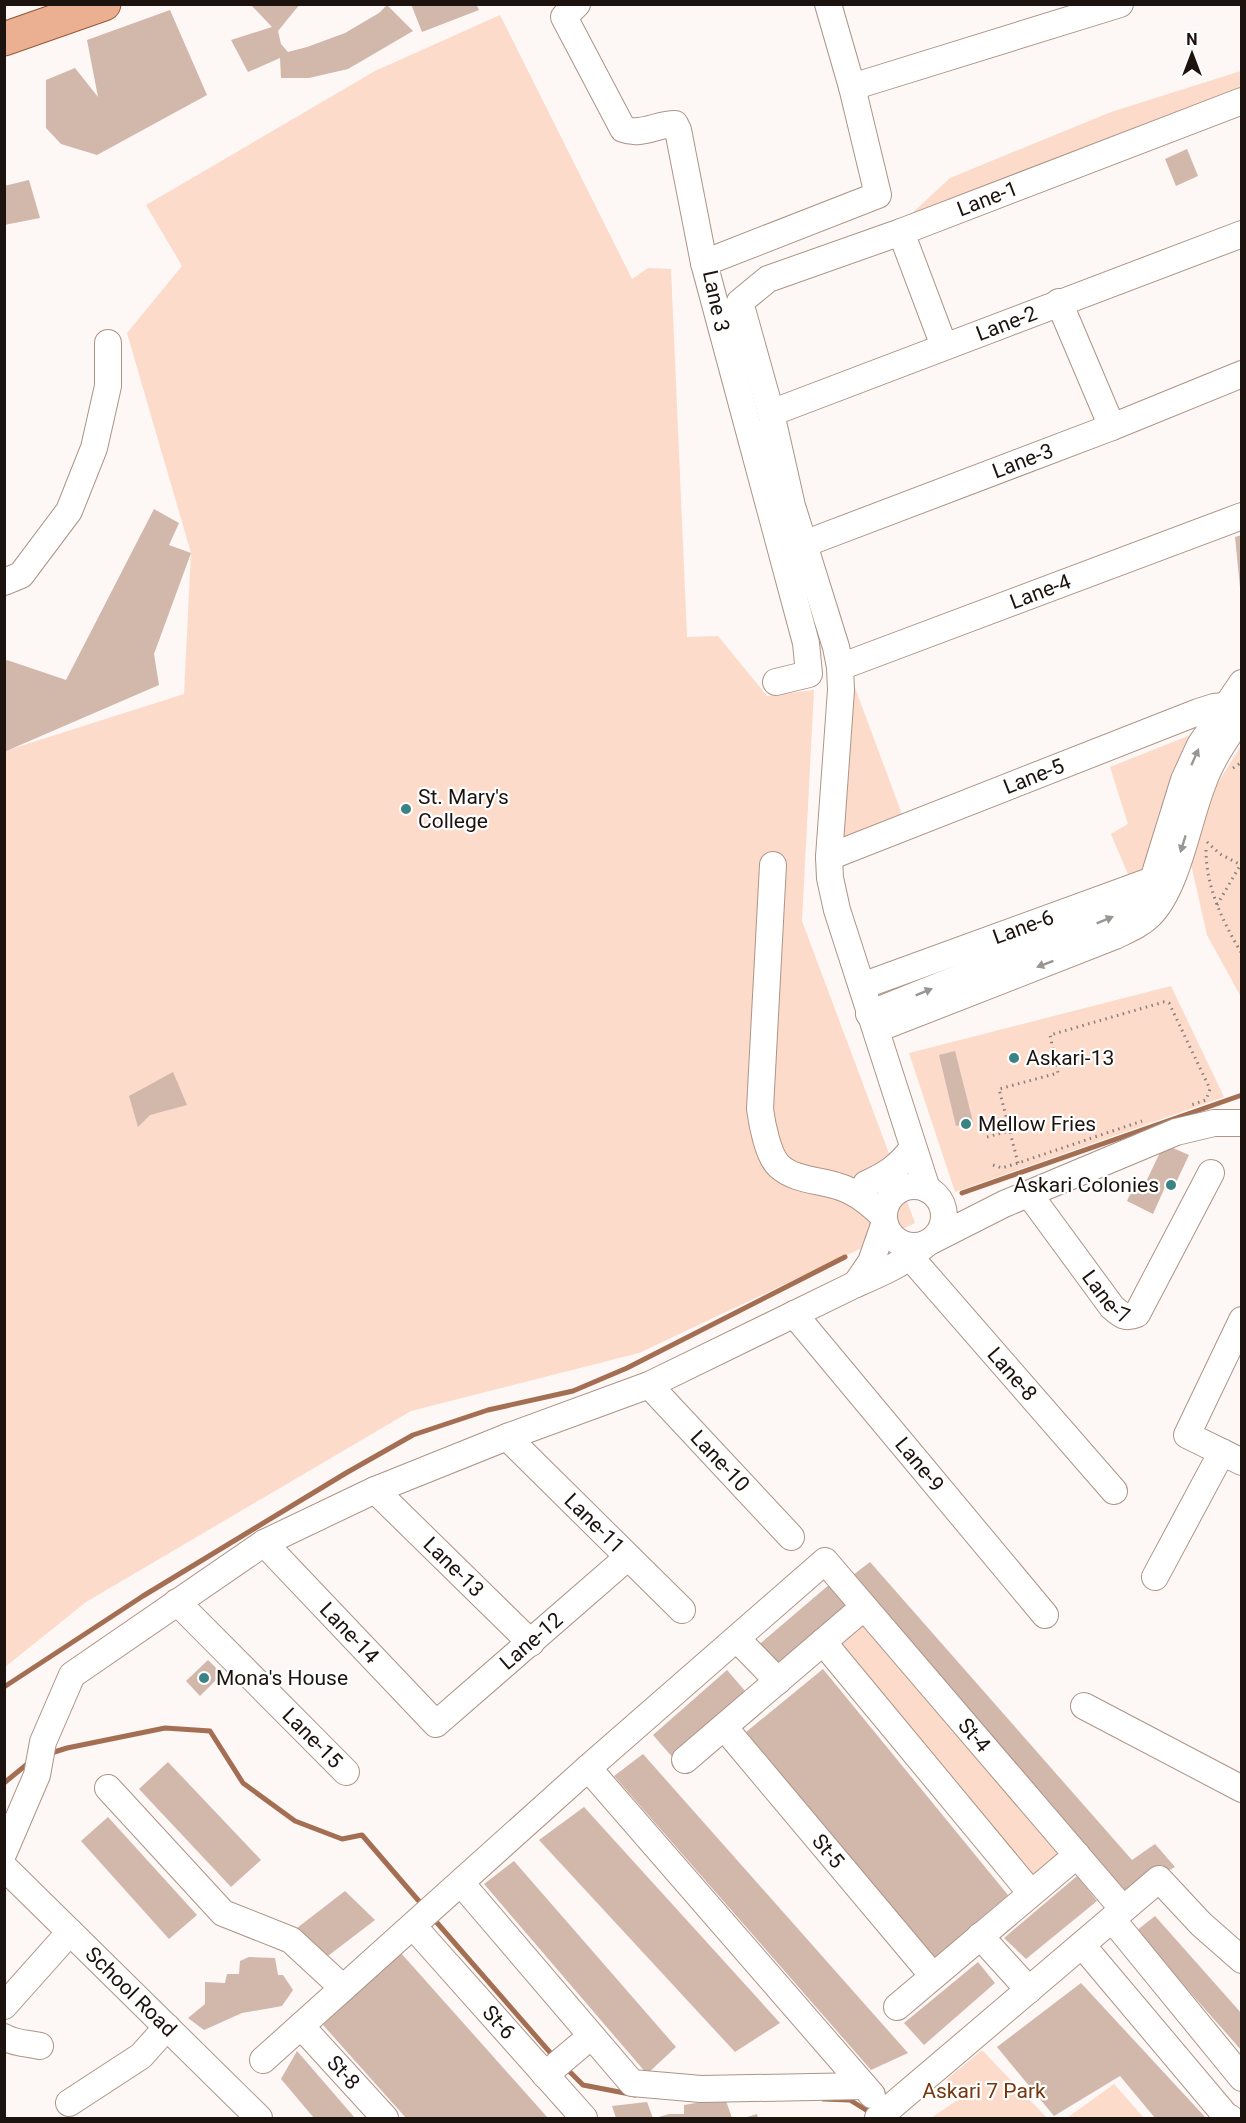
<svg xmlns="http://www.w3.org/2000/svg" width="1246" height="2123" font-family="Roboto,sans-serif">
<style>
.green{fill:#fcdbca}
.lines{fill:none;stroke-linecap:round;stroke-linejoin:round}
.stream{stroke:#a46e53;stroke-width:5}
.building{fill:#d2b7ab}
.minor-casing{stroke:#ad9487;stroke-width:28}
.major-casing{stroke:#995734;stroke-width:35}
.path{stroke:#88807d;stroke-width:3;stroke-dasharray:1.5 4.5;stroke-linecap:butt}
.minor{stroke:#fff;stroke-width:26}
.major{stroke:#eab091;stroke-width:33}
.oneway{fill:#999593}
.poi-dot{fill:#3a8384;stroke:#fff;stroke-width:2}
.labels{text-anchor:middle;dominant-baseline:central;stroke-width:4.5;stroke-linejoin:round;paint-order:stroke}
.street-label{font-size:21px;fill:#1c130f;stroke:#fff}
.poi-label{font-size:21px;fill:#1c130f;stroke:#fff;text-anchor:start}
.park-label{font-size:21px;fill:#78360d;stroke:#fff}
</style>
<rect width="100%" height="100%" fill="#fdf7f5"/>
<!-- green -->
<g class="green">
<path d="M500,15l132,264 16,-11 23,1 16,368 31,-1 49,60 47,-6 -12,231 113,302 -276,130 -228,58 -325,191 -81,65v-916l179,-57 7,-141 -64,-220 55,-67 -36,-61 229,-134z"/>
<path d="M1241,71v24l-333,122 42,-39 161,-66z"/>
<path d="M854,685l49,132 -60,24 -7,-8z"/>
<path d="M1198,732l-16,28 -23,52 -16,57 -6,8 -7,2 -19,-45 17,-10 -18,-57z"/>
<path d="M1241,746v251l-34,-62 -16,-71 23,-75z"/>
<path d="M1171,986l53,111 -269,95 -46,-139z"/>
<path d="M865,1624l199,232 -34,28 -195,-240z"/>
<path d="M982,2050l65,68h-116l28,-19 -13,-19z"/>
<path d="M1114,2084l30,34h-77z"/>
</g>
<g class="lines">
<!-- stream -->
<g class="stream">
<path d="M962,1193l280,-98"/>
<path d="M4,1687l139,-91 203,-123 67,-38 75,-25 85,-19 54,-23 218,-111"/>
<path d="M48,1754l19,-6 98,-20 45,3 33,52 52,38 47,18 20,-4 62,72"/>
<path d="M4,1783l27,-22"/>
<path d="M432,1917l122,140"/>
<path d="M565,2067l18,18 52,10"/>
<path d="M824,2099l26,1 24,15"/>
</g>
</g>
<!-- building -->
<g class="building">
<path d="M254,4h46l-22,27 3,13 7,8 19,-5 38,-14 34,-20 8,-8 26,26 -65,38 -39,9h-28l-1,-20 -32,14 -17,-32 41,-13 -20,-21z"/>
<path d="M411,4h65l3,6 -57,22z"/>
<path d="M170,10l37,85 -110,60 -36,-11 -15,-16v-48l29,-12 23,29 -11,-57z"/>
<path d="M1187,149l11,27 -22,10 -11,-27z"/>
<path d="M29,180l11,38 -36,7v-39z"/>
<path d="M154,509l25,14 -10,22 22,8 -37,101 5,31 -155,67v-90l3,-2 59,20z"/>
<path d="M1242,535v52h-2l-5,-50z"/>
<path d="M955,1051l18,71 -17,4 -17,-71z"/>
<path d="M173,1072l14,33 -37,10 -12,12 -9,-31z"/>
<path d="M1164,1144l25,11 -17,36 -7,-4 -12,27 -26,-13 8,-18 9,3z"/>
<path d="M870,1562l262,298 23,-16 20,23 -51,28 -276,-316z"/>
<path d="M830,1584l19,23 -70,61 -23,-21z"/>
<path d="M208,1660l14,14 -22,22 -14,-15z"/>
<path d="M823,1669l185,226 -74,63 -188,-226z"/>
<path d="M727,1670l19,22 -72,67 -21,-24z"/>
<path d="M643,1754l265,299 -37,17 -257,-294z"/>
<path d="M168,1762l93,98 -30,27 -92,-98z"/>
<path d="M584,1807l196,216 -45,29 -196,-212z"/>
<path d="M108,1817l89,98 -28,24 -88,-98z"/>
<path d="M514,1861l162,186 -29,27 -163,-190z"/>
<path d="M1077,1876l20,25 -71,58 -22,-21z"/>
<path d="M345,1891l30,29 -51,39 -27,-31z"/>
<path d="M1155,1916l87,98v37l-106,-120z"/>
<path d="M400,1952l148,166h-142l-83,-93z"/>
<path d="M249,1957l26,1 3,17h5l10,15 -11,16 -40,7 -38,17 -16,-12 17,-14v-22l20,1 2,-9h12l1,-13z"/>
<path d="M978,1962l17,21 -71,62 -20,-22z"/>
<path d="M1081,1983l125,135h-51l-35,-42 -66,40 -57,-69z"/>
<path d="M297,2051l58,67h-41l-33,-39z"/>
<path d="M725,2098l7,20h-77l14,-4h15v-9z"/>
<path d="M647,2102l6,16h-37l-4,-12z"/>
<path d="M757,2114l1,4h-14z"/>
</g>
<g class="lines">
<defs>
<g id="minor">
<path d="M577,4l-13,13 59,112c18,7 34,-5 52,-5l3,6 26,133"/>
<path d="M852,87l268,-83"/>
<path d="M901,232l43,114"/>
<path d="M1059,302l53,125"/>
<path id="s1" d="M771,413l471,-179"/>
<path id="s2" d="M804,544l308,-117 130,-53"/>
<path d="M4,582l17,-7 48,-64 25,-63 14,-62v-43"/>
<path id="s3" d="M840,667l402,-151"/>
<path d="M776,682l33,-8 -3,-31 -102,-380 174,-68 -26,-108 -24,-83"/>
<path id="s4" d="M829,857l369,-145 16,-5 21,-2"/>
<path d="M773,865l-13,244c2,15 8,47 19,57 15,14 39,14 58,20 18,5 33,17 46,30"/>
<path id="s5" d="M873,982l280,-102"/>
<path d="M869,1014l254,-102 18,-12 12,-20 31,-100 16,-35 42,-62"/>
<path d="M885,1026l230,-90c12,-6 25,-11 35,-21 28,-28 38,-95 53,-132 9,-25 24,-46 39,-68"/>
<path d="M866,1184c22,-10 32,-17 47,-36"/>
<circle cx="914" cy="1216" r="30"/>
<path id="s6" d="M927,1189l-90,-279 -7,-32 -1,-21 12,-167 -1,-23 -4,-20 -44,-141 -21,-93 -31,-111 28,-23 133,-47 341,-131"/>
<path id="s7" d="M1029,1194l83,113c9,8 13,12 25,7l74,-141"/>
<path d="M933,1240l71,-36 172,-72 38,-9h28"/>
<path id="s8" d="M911,1258l203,233"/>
<path d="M856,1284l15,-22 13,-37"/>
<path id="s9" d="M794,1314l251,301"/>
<path d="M1242,1320l-55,115 55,27"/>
<path id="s10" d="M649,1385l142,152"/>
<path id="s11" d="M507,1437l175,173"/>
<path id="s12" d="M375,1490l156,153"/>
<path id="s13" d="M264,1543l172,181 192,-167"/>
<path d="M1155,1577l67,-125"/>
<path id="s14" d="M177,1602l169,170"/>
<path d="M737,1639l41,42"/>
<path d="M823,1642l208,251"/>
<path d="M1084,1706l158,83"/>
<path id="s15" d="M724,1727l209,249"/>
<path d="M685,1760l179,-153"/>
<path d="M588,1768l284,327"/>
<path d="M108,1788l115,125 68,27 52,48"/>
<path d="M4,1852l33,-77 6,-33 29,-67 192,-132 111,-53 132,-53 142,-52 207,-101c26,-11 49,-21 70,-40"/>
<path id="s16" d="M4,1867l255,251"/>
<path d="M461,1883l171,200 69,6 163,-3"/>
<path d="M1112,1919l130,159"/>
<path id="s17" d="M413,1926l171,192"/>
<path d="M980,1936l49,54"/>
<path d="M1082,1945l144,171 4,2"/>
<path d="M4,2006l66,-74"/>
<path d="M897,2007l180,-152"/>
<path id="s18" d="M301,2026l84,92"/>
<path d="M4,2037c12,7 23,6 36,9"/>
<path id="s19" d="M263,2060l325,-292 237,-207 298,348"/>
<path d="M545,2075l46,-39"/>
<path d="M69,2103l72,-47 26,-29"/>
<path d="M878,2118l281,-239 42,45 41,36"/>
</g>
<path id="major" d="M4,39l100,-35"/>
</defs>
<!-- minor casing -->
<use href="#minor" class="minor-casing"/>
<!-- major casing -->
<use href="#major" class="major-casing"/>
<!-- path -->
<g class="path">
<path d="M1233,768l9,-6"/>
<path d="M1207,842l13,12 21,11"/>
<path d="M1206,850c0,38 17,72 36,104"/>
<path d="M1217,905l25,-43"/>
<path d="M987,1137l22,-6"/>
<path d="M1018,1163l-19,-74 59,-16 -8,-38 114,-33 5,1 41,86 -4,11 -18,6"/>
<path d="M993,1165l9,3 16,-5 124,-42"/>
</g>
<!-- minor -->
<use href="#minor" class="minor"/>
<!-- major -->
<use href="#major" class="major"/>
</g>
<!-- one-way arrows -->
<defs><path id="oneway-solid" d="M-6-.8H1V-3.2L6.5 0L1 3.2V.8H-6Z" transform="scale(1.5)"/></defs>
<g class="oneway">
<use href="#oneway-solid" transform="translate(1195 757) rotate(-66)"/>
<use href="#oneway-solid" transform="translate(1183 844) rotate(107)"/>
<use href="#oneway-solid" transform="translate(1105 920) rotate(-22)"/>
<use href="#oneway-solid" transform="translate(1045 964) rotate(159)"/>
<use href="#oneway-solid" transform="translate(924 992) rotate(-22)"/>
</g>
<!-- markers -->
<g class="poi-dot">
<circle cx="406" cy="809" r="6"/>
<circle cx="1014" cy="1058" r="6"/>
<circle cx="966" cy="1124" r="6"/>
<circle cx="1171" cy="1185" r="6"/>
<circle cx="204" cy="1678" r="6"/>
</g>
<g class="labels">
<!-- street labels -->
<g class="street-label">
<text stroke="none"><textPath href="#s6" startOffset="1186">Lane-1</textPath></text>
<text transform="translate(716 301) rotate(78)">Lane 3</text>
<text stroke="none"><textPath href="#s1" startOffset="252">Lane-2</textPath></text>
<text stroke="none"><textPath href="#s2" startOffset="234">Lane-3</textPath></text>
<text stroke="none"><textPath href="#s3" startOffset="214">Lane-4</textPath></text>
<text stroke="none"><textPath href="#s4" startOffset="220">Lane-5</textPath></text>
<text stroke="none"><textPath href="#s5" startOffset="160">Lane-6</textPath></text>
<text stroke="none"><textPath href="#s7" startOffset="129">Lane-7</textPath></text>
<text stroke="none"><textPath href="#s8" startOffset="154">Lane-8</textPath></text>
<text stroke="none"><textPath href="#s10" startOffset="104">Lane-10</textPath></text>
<text stroke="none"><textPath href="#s9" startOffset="196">Lane-9</textPath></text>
<text stroke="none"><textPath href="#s11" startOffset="123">Lane-11</textPath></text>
<text stroke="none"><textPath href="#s12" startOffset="110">Lane-13</textPath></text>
<text stroke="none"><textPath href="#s13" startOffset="124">Lane-14</textPath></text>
<text stroke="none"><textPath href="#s13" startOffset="376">Lane-12</textPath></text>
<text stroke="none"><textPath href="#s19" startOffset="981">St-4</textPath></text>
<text stroke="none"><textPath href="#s14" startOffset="192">Lane-15</textPath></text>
<text stroke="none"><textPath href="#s15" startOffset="162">St-5</textPath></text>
<text stroke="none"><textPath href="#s16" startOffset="178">School Road</textPath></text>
<text stroke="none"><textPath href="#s17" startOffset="129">St-6</textPath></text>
<text stroke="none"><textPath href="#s18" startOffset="63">St-8</textPath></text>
</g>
<!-- poi labels -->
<g class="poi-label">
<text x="418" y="797">St. Mary's<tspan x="418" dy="24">College</tspan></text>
<text x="1026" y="1058">Askari-13</text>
<text x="978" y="1124">Mellow Fries</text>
<text x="1159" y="1185" text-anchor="end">Askari Colonies</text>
<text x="216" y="1678">Mona's House</text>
</g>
<!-- park labels -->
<g class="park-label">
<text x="984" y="2091">Askari 7 Park</text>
</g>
</g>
<!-- border -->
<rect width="1246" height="2123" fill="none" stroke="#1c130f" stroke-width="12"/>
<!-- north arrow -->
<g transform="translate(1192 54)" stroke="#ffffff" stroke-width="4.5" paint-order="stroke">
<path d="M0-4.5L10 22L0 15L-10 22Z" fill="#1c130f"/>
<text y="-9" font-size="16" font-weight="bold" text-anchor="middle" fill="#1c130f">N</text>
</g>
</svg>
